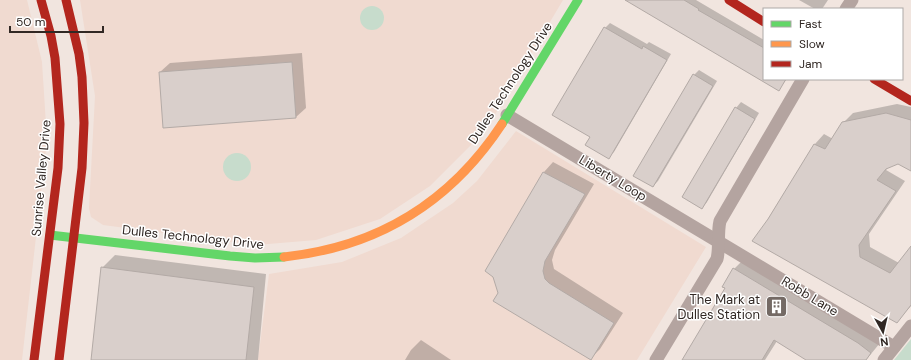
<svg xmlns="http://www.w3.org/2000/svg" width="911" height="360" font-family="'DM Sans',sans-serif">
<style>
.built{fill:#f0dad0}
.green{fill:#c7dccc}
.shadow{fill:#0003}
.building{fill:#d9cfcb;stroke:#b3aaa6}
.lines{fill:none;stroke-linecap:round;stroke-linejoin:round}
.street{stroke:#b4a4a0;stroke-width:13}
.fast{stroke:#63d668;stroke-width:9}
.slow{stroke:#ff974d;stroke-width:9}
.jam{stroke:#b3261e;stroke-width:9}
.labels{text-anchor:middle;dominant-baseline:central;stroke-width:3;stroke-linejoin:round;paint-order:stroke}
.street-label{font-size:13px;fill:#312824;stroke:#fff}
.poi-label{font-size:13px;fill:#312824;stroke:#fff;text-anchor:end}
</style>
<rect width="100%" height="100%" fill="#f1e5df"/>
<!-- built -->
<g class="built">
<path d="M0,0h27l15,62 5,78 -25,220h-22z"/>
<path d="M80,0h483l-67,113 -23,30 -43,43 -50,33 -64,21 -60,5 -153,-20 -12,-8 -2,-9 6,-112z"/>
<path d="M516,131l190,116 -69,113h-379l11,-86 73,-12 59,-24 52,-35 24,-22z"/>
</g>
<!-- green -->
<g class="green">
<circle cx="372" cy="18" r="12"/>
<circle cx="237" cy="167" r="14"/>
<path d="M911,339v21h-17z"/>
</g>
<!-- shadow -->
<g class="shadow">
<path d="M627,0h69l68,40v39h23l-9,11z"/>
<path d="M799,0h29l-6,9h-7z"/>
<path d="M610,23l37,21 2,-2 22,12 -57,98 -6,5 -17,-20 14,-109z"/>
<path d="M302,53l4,55 -10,9 -136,-45 10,-9z"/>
<path d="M699,70l18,11 -59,100 -5,5 41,-111z"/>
<path d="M741,102l18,11 -52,89 -5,6 34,-100z"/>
<path d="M897,104l14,3v63l-13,-7 -9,3 -3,4 19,11 -36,53 1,13 29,16 12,-15v58l-15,16 -128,-103 47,-75 9,-10 9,5 10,-16 10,-10z"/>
<path d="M553,162l41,22 -39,66 -3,10 2,9 69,44 -23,36 -10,10 -91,-65 -5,-18 -7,-5 57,-99z"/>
<path d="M115,255l151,19 -8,86h-166l10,-92z"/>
<path d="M744,259l136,84 -14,17h-58l-31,-19 -12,19h-82l44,-73 -3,-1 10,-17z"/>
<path d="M421,340l30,20h-46l6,-10z"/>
</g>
<!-- building -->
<g class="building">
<path d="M625,0h59l15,9 -1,1 66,38v31h22l-7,12z"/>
<path d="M604,27l38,22 1,-3 24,14 -58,99 -24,-14 5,-8 -38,-22z"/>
<path d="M292,62l4,56 -133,10 -4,-56z"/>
<path d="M693,74l20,12 -60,101 -20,-11z"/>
<path d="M735,107l20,12 -53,90 -20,-12z"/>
<path d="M886,113l25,7v51l-13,-7 -12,5 -9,11 19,11 -37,54 1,12 30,16 21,-27v59l-14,18 -145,-82 16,-22 46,-75 11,5 17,-27z"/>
<path d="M543,172l42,22 -40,67 -2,10 2,8 4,4 65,40 -23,37 -98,-59 5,-8 -5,-16 -8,-6z"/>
<path d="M101,267l153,20 -8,73h-155z"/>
<path d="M733,268l125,75 13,10 -5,7h-60l-32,-20 -12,20h-80l43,-72 -3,-1z"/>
</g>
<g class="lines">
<!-- street -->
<g class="street">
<path d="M846,9l6,-9"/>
<path d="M507,115l387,232"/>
<path d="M656,360l61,-101c3,-12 0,-25 3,-38l83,-142"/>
<path d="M884,360l27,-34"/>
</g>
<!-- fast -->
<g class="fast">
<path d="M502,124l76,-124"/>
<path d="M50,235l180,21 25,2 29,-1"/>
</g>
<!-- slow -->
<path class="slow" d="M284,257c93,-10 166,-54 218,-133"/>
<!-- jam -->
<g class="jam">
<path d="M729,0l35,22"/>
<path d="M874,79l37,22"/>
<path d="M34,360l24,-192 2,-44 -5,-66 -4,-22 -10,-36"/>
<path d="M59,360l23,-192 2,-45 -2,-46 -3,-23 -13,-54"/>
</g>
</g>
<!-- icons -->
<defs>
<symbol id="building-square" viewBox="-11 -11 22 22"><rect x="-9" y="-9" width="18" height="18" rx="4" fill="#746a65" stroke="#fff"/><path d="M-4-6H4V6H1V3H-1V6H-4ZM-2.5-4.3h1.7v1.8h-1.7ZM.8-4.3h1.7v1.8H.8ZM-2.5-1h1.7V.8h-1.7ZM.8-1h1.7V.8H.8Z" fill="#fff"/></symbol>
</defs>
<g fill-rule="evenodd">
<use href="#building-square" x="764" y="294" width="25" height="25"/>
</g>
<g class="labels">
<!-- street labels -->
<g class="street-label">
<text transform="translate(510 83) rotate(-57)">Dulles Technology Drive</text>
<text transform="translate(41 178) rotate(-85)">Sunrise Valley Drive</text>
<text transform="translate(613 178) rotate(31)">Liberty Loop</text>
<text transform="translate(193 237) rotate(6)">Dulles Technology Drive</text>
<text transform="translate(810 296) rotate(31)">Robb Lane</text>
</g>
<!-- poi labels -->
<g class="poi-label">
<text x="760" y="299">The Mark at<tspan x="760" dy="15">Dulles Station</tspan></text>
</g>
</g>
<!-- legend -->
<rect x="763" y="8" width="140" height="72" fill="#ffffff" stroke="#ada9a7"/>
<rect x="771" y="21" width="20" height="6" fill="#63d668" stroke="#ada9a7"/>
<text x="799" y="28" font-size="12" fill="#312824">Fast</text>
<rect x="771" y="41" width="20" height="6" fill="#ff974d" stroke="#ada9a7"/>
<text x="799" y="48" font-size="12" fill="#312824">Slow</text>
<rect x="771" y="61" width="20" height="6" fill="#b3261e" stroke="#ada9a7"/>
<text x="799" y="68" font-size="12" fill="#312824">Jam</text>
<!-- north arrow -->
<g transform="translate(883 332) rotate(172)" stroke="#ffffff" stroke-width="3" paint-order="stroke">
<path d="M0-3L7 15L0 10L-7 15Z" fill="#312824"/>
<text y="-6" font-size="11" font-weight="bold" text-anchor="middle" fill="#312824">N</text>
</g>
<!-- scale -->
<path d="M10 26v6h93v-6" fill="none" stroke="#312824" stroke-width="2"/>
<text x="16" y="26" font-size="12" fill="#312824" stroke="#ffffff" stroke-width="3" paint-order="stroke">50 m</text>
</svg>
